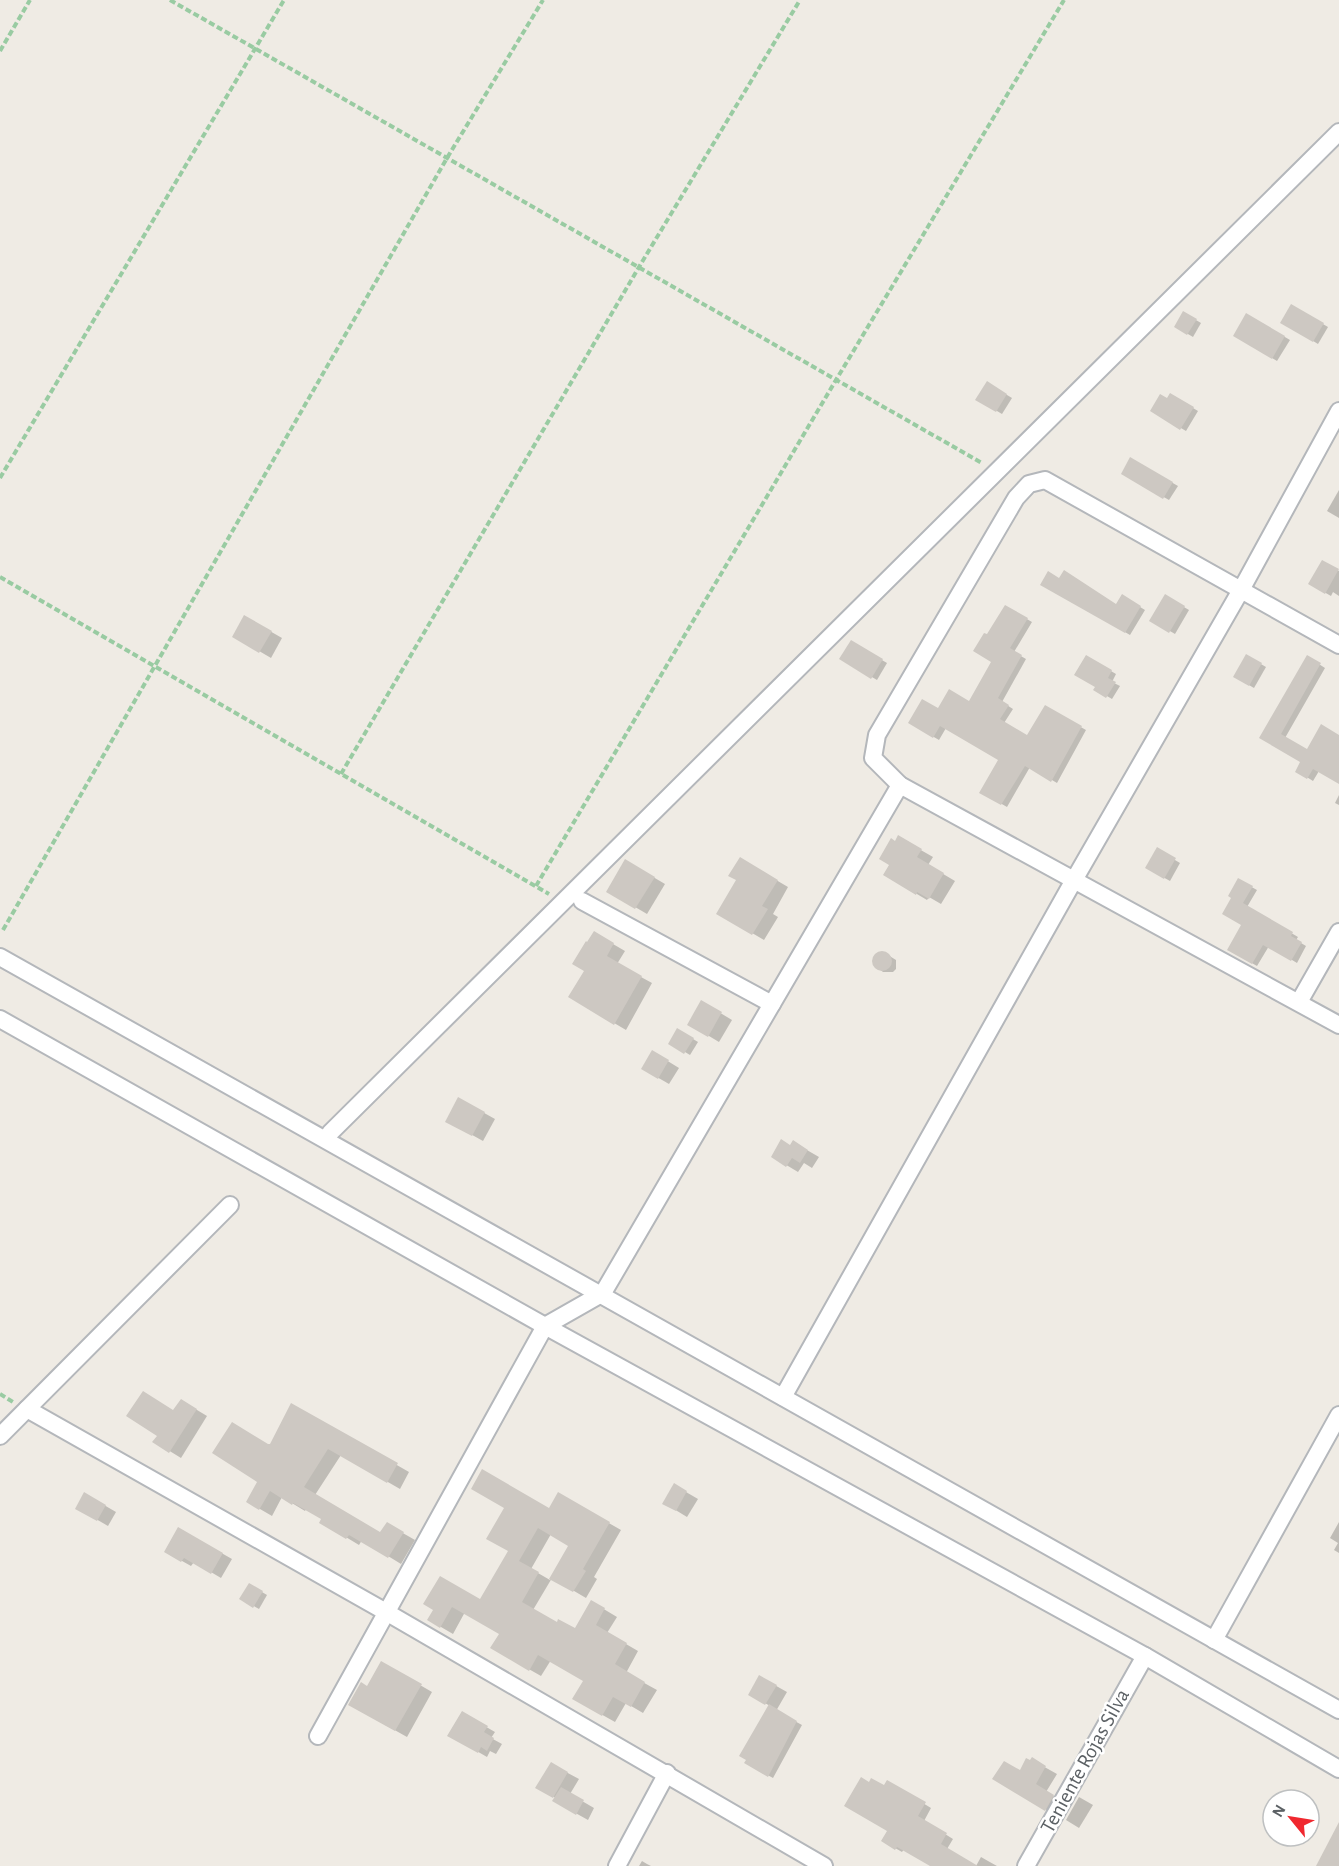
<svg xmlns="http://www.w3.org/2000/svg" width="1339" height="1866" font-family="'Alegreya Sans',sans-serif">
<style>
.shadow{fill:#0003;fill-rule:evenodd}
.building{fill:#cdc8c2}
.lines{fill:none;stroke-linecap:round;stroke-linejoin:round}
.minor-casing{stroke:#b4b7bb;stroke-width:20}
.path{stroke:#99cba2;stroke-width:4;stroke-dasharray:6 3;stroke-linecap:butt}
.minor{stroke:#fff;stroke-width:16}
.labels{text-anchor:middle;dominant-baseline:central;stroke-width:5;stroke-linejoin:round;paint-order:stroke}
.street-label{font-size:21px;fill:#5c6165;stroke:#fff}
</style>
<rect width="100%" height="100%" fill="#efebe4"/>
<!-- shadow -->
<g class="shadow">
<path d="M1292,306l36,21 -10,17 -36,-22z"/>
<path d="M1184,313l17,10 -8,14 -17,-10z"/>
<path d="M1247,315l43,25 -13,21 -42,-25z"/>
<path d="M987,383l25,15 -10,16 -25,-15z"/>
<path d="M1171,395l27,16 -12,20 -34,-20 15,-11z"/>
<path d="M1131,459l47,27 -9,14 -46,-26z"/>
<path d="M1339,490v28l-12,-7z"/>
<path d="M1323,562l16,9v25l-6,-4 -2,4 -21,-12z"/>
<path d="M1042,584l75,22 5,-10 23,14 -15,25z"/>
<path d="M1165,596l24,14 -14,24 -24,-14z"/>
<path d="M1006,607l26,15 -18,30 12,7 -24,43 11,7 -9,14 23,14 18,-30 41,23 -29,53 -27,-16 -23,40 -26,-15 19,-32 -54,-32 -7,12 -29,-17 29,-13 30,-7 24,-42 -5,-25z"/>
<path d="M245,617l37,21 -11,20 -37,-22z"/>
<path d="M851,642l36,21 -10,17 -36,-21z"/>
<path d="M1247,656l19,11 -12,21 -19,-11z"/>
<path d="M1087,657l29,17 -4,8 8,4 -8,13 -17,-10 2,-2z"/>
<path d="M1308,657l17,11 -40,70 22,13 32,-15v46l-20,-11 -6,10 -11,-7v-13l-41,-24z"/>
<path d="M1339,795v10l-4,-2z"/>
<path d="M898,837l35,20 -5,8 27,16 -14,23 -12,-7 -2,3 -42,-25 6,-11z"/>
<path d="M1158,850l22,13 -10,18 -23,-13z"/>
<path d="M740,859l48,28 -15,27 5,3 -14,23 -46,-27 20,-34z"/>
<path d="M626,861l39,23 -18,30 -39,-23z"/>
<path d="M1239,880l18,10 -10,17 51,30 -2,3 10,6 -9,17 -28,-17 -12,20 -28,-16 14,-25 -10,-28z"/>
<path d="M594,933l31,18 -8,13 35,19 -26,47 -56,-33 16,-27z"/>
<path d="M883,952l13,8v9l-3,3h-10l-9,-7v-9z"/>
<path d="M702,1002l30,18 -13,22 -30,-18z"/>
<path d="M678,1030l20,12 -8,13 -20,-12z"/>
<path d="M653,1052l26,16 -10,16 -26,-15z"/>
<path d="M459,1099l36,20 -12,22 -36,-20z"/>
<path d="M793,1142l26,15 -7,11 -8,-5 -6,9 -25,-15 18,-10z"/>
<path d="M292,1405l117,67 -9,17 -59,-34 -26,40 66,39 6,-10 28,16 -14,24 -39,-24 -3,5 -38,-23 2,-4 -17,-9 -1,2 -23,-14 -10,19 -24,-14 11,-20 10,-37h2z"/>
<path d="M192,1407l15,9 -26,42 -26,-16 19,-30z"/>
<path d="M674,1485l24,14 -11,18 -23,-14z"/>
<path d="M85,1494l31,18 -8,14 -31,-18z"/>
<path d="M558,1494l63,36 -27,47 3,2 -11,19 -34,-20 -19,32 24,14 18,7 17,-29 25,15 -10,16 31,18 -12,22 31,17 -14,23 -17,-10 -11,19 -41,-23 11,-19 -34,-20 -10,16 -49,-28 9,-15 -36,-21 -12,22 -24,-14 6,-10 45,-9 69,-91zM551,1534l20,11 -21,35 -19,-11z"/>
<path d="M1339,1522v31l-5,-3 4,-7 -8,-5z"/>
<path d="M179,1529l53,30 -11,19 -27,-16 -3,4 -25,-14z"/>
<path d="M250,1585l17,10 -8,14 -18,-10z"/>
<path d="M382,1663l50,29 -25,45 -57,-32 18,-17z"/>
<path d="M760,1677l27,15 -11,19 26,14 -29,53 -27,-15 24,-57 -20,-12z"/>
<path d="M462,1713l33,19 -4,6 11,6 -6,10 -6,-3 -3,6 -38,-22z"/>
<path d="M1032,1760l25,14 -11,18 19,11 -8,13 -63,-37 26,-7z"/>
<path d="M551,1764l28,15 -9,15 24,14 -6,12 -34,-19 2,-3 -19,-10z"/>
<path d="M888,1782l43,26 -7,13 29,18 -6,10 29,17h-44l-28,-17 -2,3 -19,-11 6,-11 -20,-46 16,3z"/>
<path d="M1079,1797l14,8 -14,23 -13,-8z"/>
<path d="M981,1857l7,4 9,5h-21z"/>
<path d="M642,1861l5,3 4,2h-12z"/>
</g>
<!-- building -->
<g class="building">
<path d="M1291,304l33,19 -11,19 -33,-19z"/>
<path d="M1183,311l14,8 -10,16 -13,-8z"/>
<path d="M1246,313l39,23 -13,23 -39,-23z"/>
<path d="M987,381l20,13 -11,18 -21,-12z"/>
<path d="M1170,393l24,14 -14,23 -30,-19 10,-17 7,4z"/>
<path d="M1130,457l43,25 -10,17 -42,-25z"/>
<path d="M1322,560l17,9 -14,25 -17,-10z"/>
<path d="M1064,570l52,34 6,-10 19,12 -16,27 -85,-48 8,-14 11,7z"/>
<path d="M1165,594l20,12 -16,27 -20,-12z"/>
<path d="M1005,605l23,13 -18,30 12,7 -24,43 11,7 -9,14 27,16 18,-30 37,21 -31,56 -26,-16 -24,39 -22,-12 19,-33 -58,-34 -7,12 -25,-15 14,-24 16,9 11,-19 20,12 22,-39 -18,-11 11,-18 3,1z"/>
<path d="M244,615l28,16 -13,22 -27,-16z"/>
<path d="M851,640l32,19 -12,20 -32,-20z"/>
<path d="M1246,654l16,9 -13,23 -16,-9z"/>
<path d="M1086,655l26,15 -4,8 8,4 -10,16 -13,-8 2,-3 -21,-12z"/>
<path d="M1307,655l14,8 -40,71 26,15 14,-25 18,11v49l-26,-15 -6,10 -12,-7 5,-10 -41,-24z"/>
<path d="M898,835l24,14 -5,8 27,16 -15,26 -12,-7 -1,3 -33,-20 6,-10 -10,-6 12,-21 4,3z"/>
<path d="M1157,847l19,11 -12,21 -19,-11z"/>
<path d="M740,857l38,23 -16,26 6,3 -16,26 -36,-21 20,-34 -8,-4z"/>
<path d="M625,859l30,18 -20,32 -29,-17z"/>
<path d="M1238,878l15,8 -10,17 50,29 -2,4 11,6 -11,19 -28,-16 -11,19 -25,-14 14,-25 -19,-11 9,-16 -3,-2z"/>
<path d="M594,931l20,12 -7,13 35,20 -28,49 -46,-28 16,-26 -12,-7 14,-23 1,1z"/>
<circle cx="882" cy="961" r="10"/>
<path d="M701,1000l21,12 -14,25 -21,-12z"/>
<path d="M677,1028l17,10 -10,16 -16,-10z"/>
<path d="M652,1050l17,10 -11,19 -17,-10z"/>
<path d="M458,1097l27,15 -13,24 -27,-14z"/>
<path d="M781,1139l9,6 3,-5 15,10 -8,13 -8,-5 -6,9 -15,-10z"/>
<path d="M143,1391l30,19 8,-11 16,10 -28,44 -17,-11 5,-6 -31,-20z"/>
<path d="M291,1403l107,60 -11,20 -59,-34 -24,38 76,45 7,-10 17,10 -16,26 -39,-23 -3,4 -27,-16 2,-4 -28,-16 -1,2 -22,-14 -11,19 -13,-8 11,-20 -45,-29 20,-31 36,22h2z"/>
<path d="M482,1469l67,39 9,-16 52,30 -27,47 3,2 -13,21 -24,-13 19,-33 -30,-18 -19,33 20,11 -17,30 35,20 1,-3 17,9 16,-28 14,8 -9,17 31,18 -12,21 30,18 -14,25 -18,-10 -11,19 -30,-17 11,-18 -45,-26 -9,16 -39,-23 9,-14 -47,-27 -12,21 -13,-8 6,-10 -10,-6 17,-28 40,23 28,-48 -22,-12 18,-31 -33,-19z"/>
<path d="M674,1483l13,8 -11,20 -14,-7z"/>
<path d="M84,1492l22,13 -9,16 -22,-12z"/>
<path d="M178,1527l45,26 -12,21 -27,-16 -3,4 -17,-10z"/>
<path d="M249,1583l14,8 -10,17 -14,-9z"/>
<path d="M381,1661l41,23 -27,47 -47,-26 13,-23 6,4z"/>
<path d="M759,1675l18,10 -12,20 -17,-10z"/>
<path d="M769,1704l28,17 -29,56 -24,-14 2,-3 -7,-4z"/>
<path d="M462,1711l26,15 -4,6 10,6 -7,13 -6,-4 -3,6 -31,-17z"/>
<path d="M1032,1757l14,9 -10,18 18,11 -9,16 -53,-32 12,-18 16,9 6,-12 4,2z"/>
<path d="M551,1762l17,10 -15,26 -18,-10z"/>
<path d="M861,1777l8,5 2,-4 13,7 3,-5 39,22 -8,14 29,17 -6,11 37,22h-48l-33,-19 -2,3 -14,-9 6,-10 -43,-25z"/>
<path d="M561,1787l23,13 -8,15 -24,-14z"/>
<path d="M1339,1822v44h-23z"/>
</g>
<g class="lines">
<defs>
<g id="minor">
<path d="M1339,645l-294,-165 -16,4 -13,14 -139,237 -4,23 27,27 439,240"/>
<path d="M582,901l190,103"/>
<path d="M0,957l1339,753"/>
<path d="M1299,1002l40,-70"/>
<path d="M0,1019l545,307 600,330 194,113"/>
<path d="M330,1133l1009,-1001"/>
<path d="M783,1397l291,-517 167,-290 98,-179"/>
<path d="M27,1409l359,203 438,254"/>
<path d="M0,1436l230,-231"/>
<path d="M1214,1640l125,-225"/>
<path d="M318,1736l227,-410 58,-33 297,-508"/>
<path d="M617,1866l50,-93"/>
<path d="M1026,1866l119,-210"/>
</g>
</defs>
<!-- minor casing -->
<use href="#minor" class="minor-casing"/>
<!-- path -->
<g class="path">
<path d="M170,0l812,463"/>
<path d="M0,51l30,-51"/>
<path d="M0,478l284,-478"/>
<path d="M0,577l549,317"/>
<path d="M341,774l298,-507 161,-267"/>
<path d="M536,886l300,-506 228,-380"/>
<path d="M3,930l444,-772 96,-158"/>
<path d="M0,1394l13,8"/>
</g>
<!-- minor -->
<use href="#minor" class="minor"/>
</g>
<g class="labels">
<!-- street labels -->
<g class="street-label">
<text transform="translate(1085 1761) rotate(-61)">Teniente Rojas Silva</text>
</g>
</g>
<!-- north arrow -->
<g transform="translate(1291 1818) rotate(300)"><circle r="28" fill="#ffffff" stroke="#bec0c1" stroke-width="1.5"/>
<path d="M0-4.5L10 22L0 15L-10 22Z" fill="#f0282f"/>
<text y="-9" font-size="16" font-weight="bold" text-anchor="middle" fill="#5c6165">N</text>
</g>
</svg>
